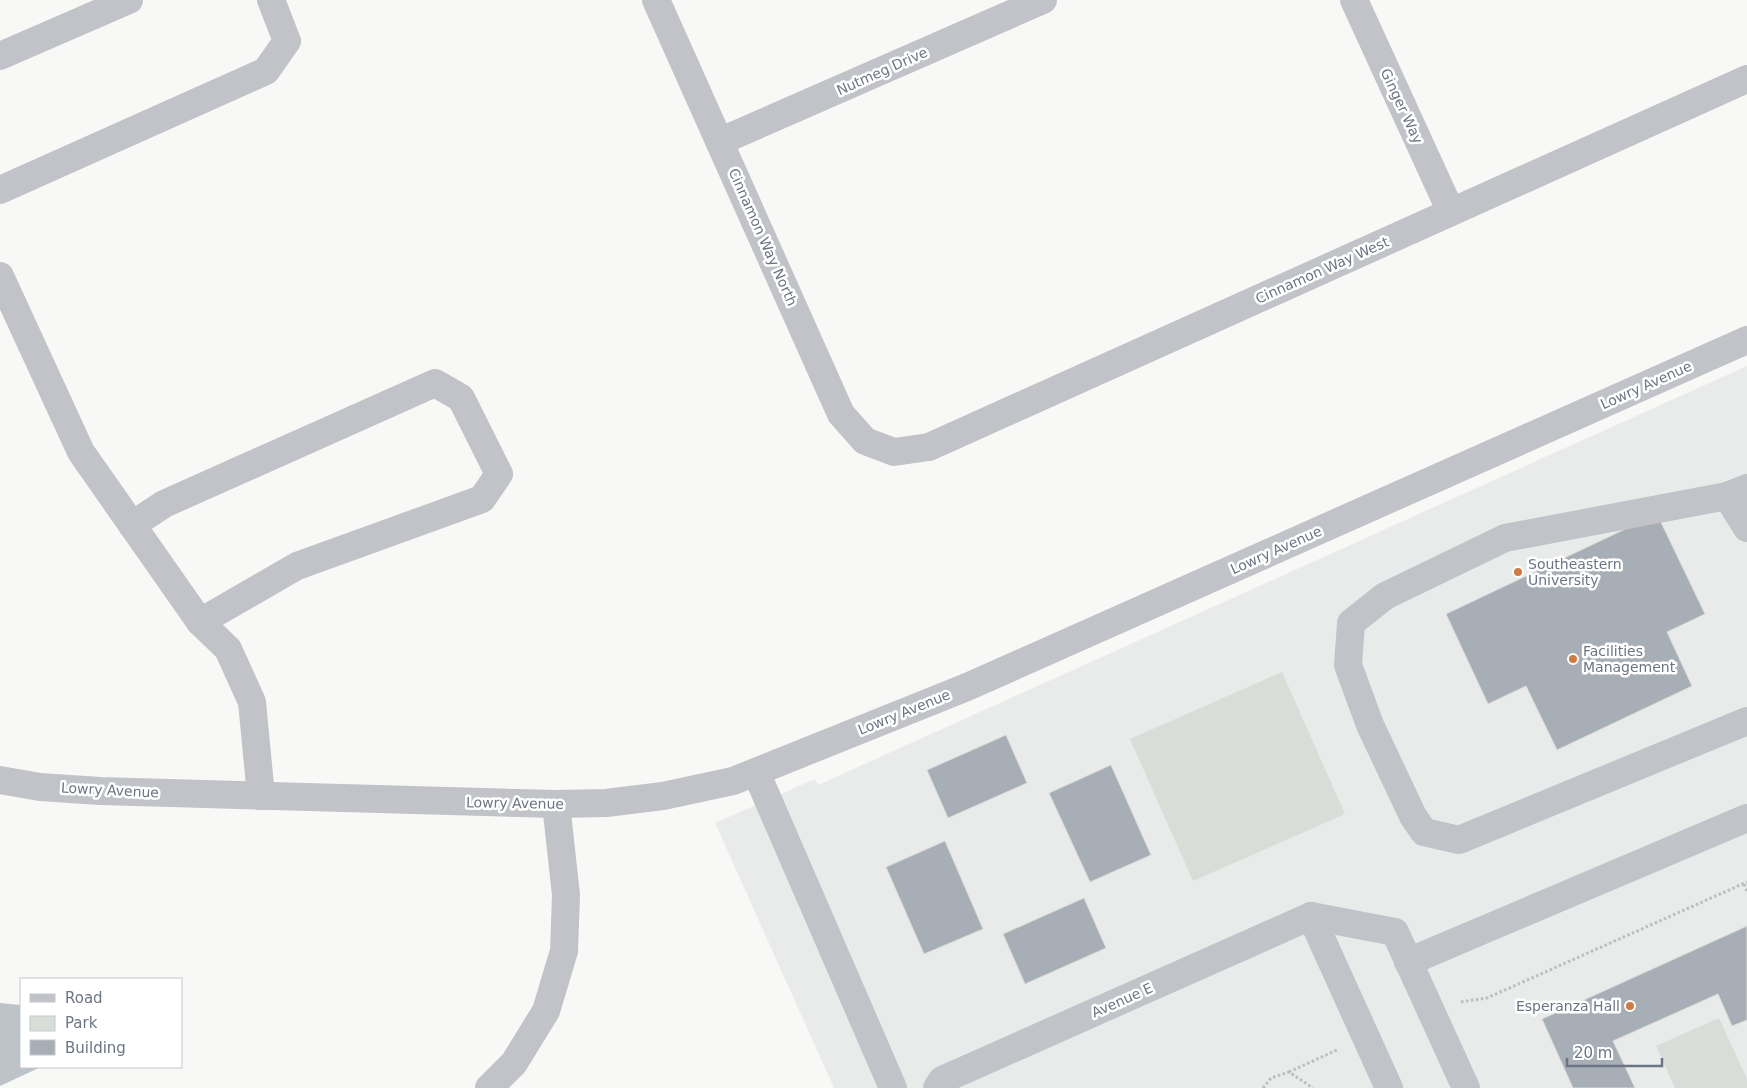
<svg xmlns="http://www.w3.org/2000/svg" width="1747" height="1088" font-family="'DejaVu Sans',sans-serif">
<style>
.built{fill:#e9eaea}
.green{fill:#d8ddd7}
.water{fill:#bdc3c9}
.building{fill:#a8aeb5;stroke:#dadbd9}
.lines{fill:none;stroke-linecap:round;stroke-linejoin:round}
.path{stroke:#bbbdc0;stroke-width:3;stroke-dasharray:2.5 2.5;stroke-linecap:butt}
.minor{stroke:#c1c3c8;stroke-width:28}
.poi-dot{fill:#cf7b41;stroke:#fff;stroke-width:2}
.labels{text-anchor:middle;dominant-baseline:central;stroke-width:5;stroke-linejoin:round;paint-order:stroke}
.street-label{font-size:14px;fill:#6c7584;stroke:#fff}
.poi-label{font-size:14px;fill:#6c7584;stroke:#fff;text-anchor:start}
</style>
<rect width="100%" height="100%" fill="#f8f9f7"/>
<!-- built -->
<path class="built" d="M1747,366v722h-913l-119,-265 100,-44 3,6z"/>
<!-- green -->
<g class="green">
<path d="M1282,672l63,142 -152,67 -63,-142z"/>
<path d="M1719,1018l28,61v9h-72l-19,-42z"/>
</g>
<!-- water -->
<path class="water" d="M0,1003l21,2v62h20l-41,19z"/>
<!-- building -->
<g class="building">
<path d="M1657,514l48,100 -38,18 25,54 -135,64 -31,-64 -38,18 -42,-90z"/>
<path d="M1006,735l21,48 -79,35 -21,-48z"/>
<path d="M1111,765l40,90 -61,27 -41,-89z"/>
<path d="M945,841l38,88 -59,25 -38,-87z"/>
<path d="M1084,898l22,50 -81,36 -22,-50z"/>
<path d="M1747,926v94l-15,6 -14,-32 -105,47 22,47h-62l-31,-69z"/>
</g>
<g class="lines">
<!-- path -->
<g class="path">
<path d="M1744,884l3,7"/>
<path d="M1461,1002l26,-4 260,-116"/>
<path d="M1289,1072l50,-23"/>
<path d="M1263,1088l8,-10 18,-6 24,16"/>
</g>
<!-- minor -->
<g class="minor">
<path d="M656,0l185,414 24,27 29,11 35,-5 818,-368"/>
<path d="M1354,0l97,212"/>
<path d="M0,56l129,-56"/>
<path d="M721,141l322,-141"/>
<path d="M0,190l266,-119 21,-30 -16,-41"/>
<path d="M0,276l81,176 119,170 28,27 24,53 9,94"/>
<path d="M1747,488l-20,8 -222,42 -120,58 -34,27 -3,42 22,60 43,91 11,16 35,8 288,-119"/>
<path d="M1727,496l20,32"/>
<path d="M132,525l32,-21 271,-121 26,15 38,76 -17,25 -185,67 -97,56"/>
<path d="M756,772l137,316"/>
<path d="M0,780l40,7 60,4 456,13 50,-1 57,-7 70,-15 234,-94 780,-347"/>
<path d="M1408,962l339,-144"/>
<path d="M489,1088l25,-25 32,-52 18,-60 2,-56 -10,-91"/>
<path d="M937,1088l5,-8 369,-164"/>
<path d="M1389,1088l-78,-172 84,16 71,156"/>
</g>
</g>
<!-- markers -->
<g class="poi-dot">
<circle cx="1518" cy="572" r="5"/>
<circle cx="1573" cy="659" r="5"/>
<circle cx="1630" cy="1006" r="5"/>
</g>
<g class="labels">
<!-- street labels -->
<g class="street-label">
<text transform="translate(882 71) rotate(-24)">Nutmeg Drive</text>
<text transform="translate(1402 106) rotate(65)">Ginger Way</text>
<text transform="translate(763 237) rotate(66)">Cinnamon Way North</text>
<text transform="translate(1322 270) rotate(-24)">Cinnamon Way West</text>
<text transform="translate(1646 385) rotate(-24)">Lowry Avenue</text>
<text transform="translate(1276 550) rotate(-24)">Lowry Avenue</text>
<text transform="translate(904 712) rotate(-22)">Lowry Avenue</text>
<text transform="translate(110 790) rotate(3)">Lowry Avenue</text>
<text transform="translate(515 803) rotate(1)">Lowry Avenue</text>
<text transform="translate(1122 1000) rotate(-24)">Avenue E</text>
</g>
<!-- poi labels -->
<g class="poi-label">
<text x="1528" y="564">Southeastern<tspan x="1528" dy="16">University</tspan></text>
<text x="1583" y="651">Facilities<tspan x="1583" dy="16">Management</tspan></text>
<text x="1620" y="1006" text-anchor="end">Esperanza Hall</text>
</g>
</g>
<!-- legend -->
<rect x="20" y="978" width="162" height="90" fill="#ffffff" stroke="#c4c8ce"/>
<rect x="30" y="994" width="25" height="8" fill="#c1c3c8" stroke="#c4c8ce"/>
<text x="65" y="1003" font-size="15" fill="#6c7584">Road</text>
<rect x="30" y="1016" width="25" height="15" fill="#d8ddd7" stroke="#c4c8ce"/>
<text x="65" y="1028" font-size="15" fill="#6c7584">Park</text>
<rect x="30" y="1040" width="25" height="15" fill="#a8aeb5" stroke="#c4c8ce"/>
<text x="65" y="1053" font-size="15" fill="#6c7584">Building</text>
<!-- scale -->
<path d="M1567 1058v8h95v-8" fill="none" stroke="#6c7584" stroke-width="2.5"/>
<text x="1574" y="1058" font-size="15" fill="#6c7584" stroke="#ffffff" stroke-width="4" paint-order="stroke">20 m</text>
</svg>
